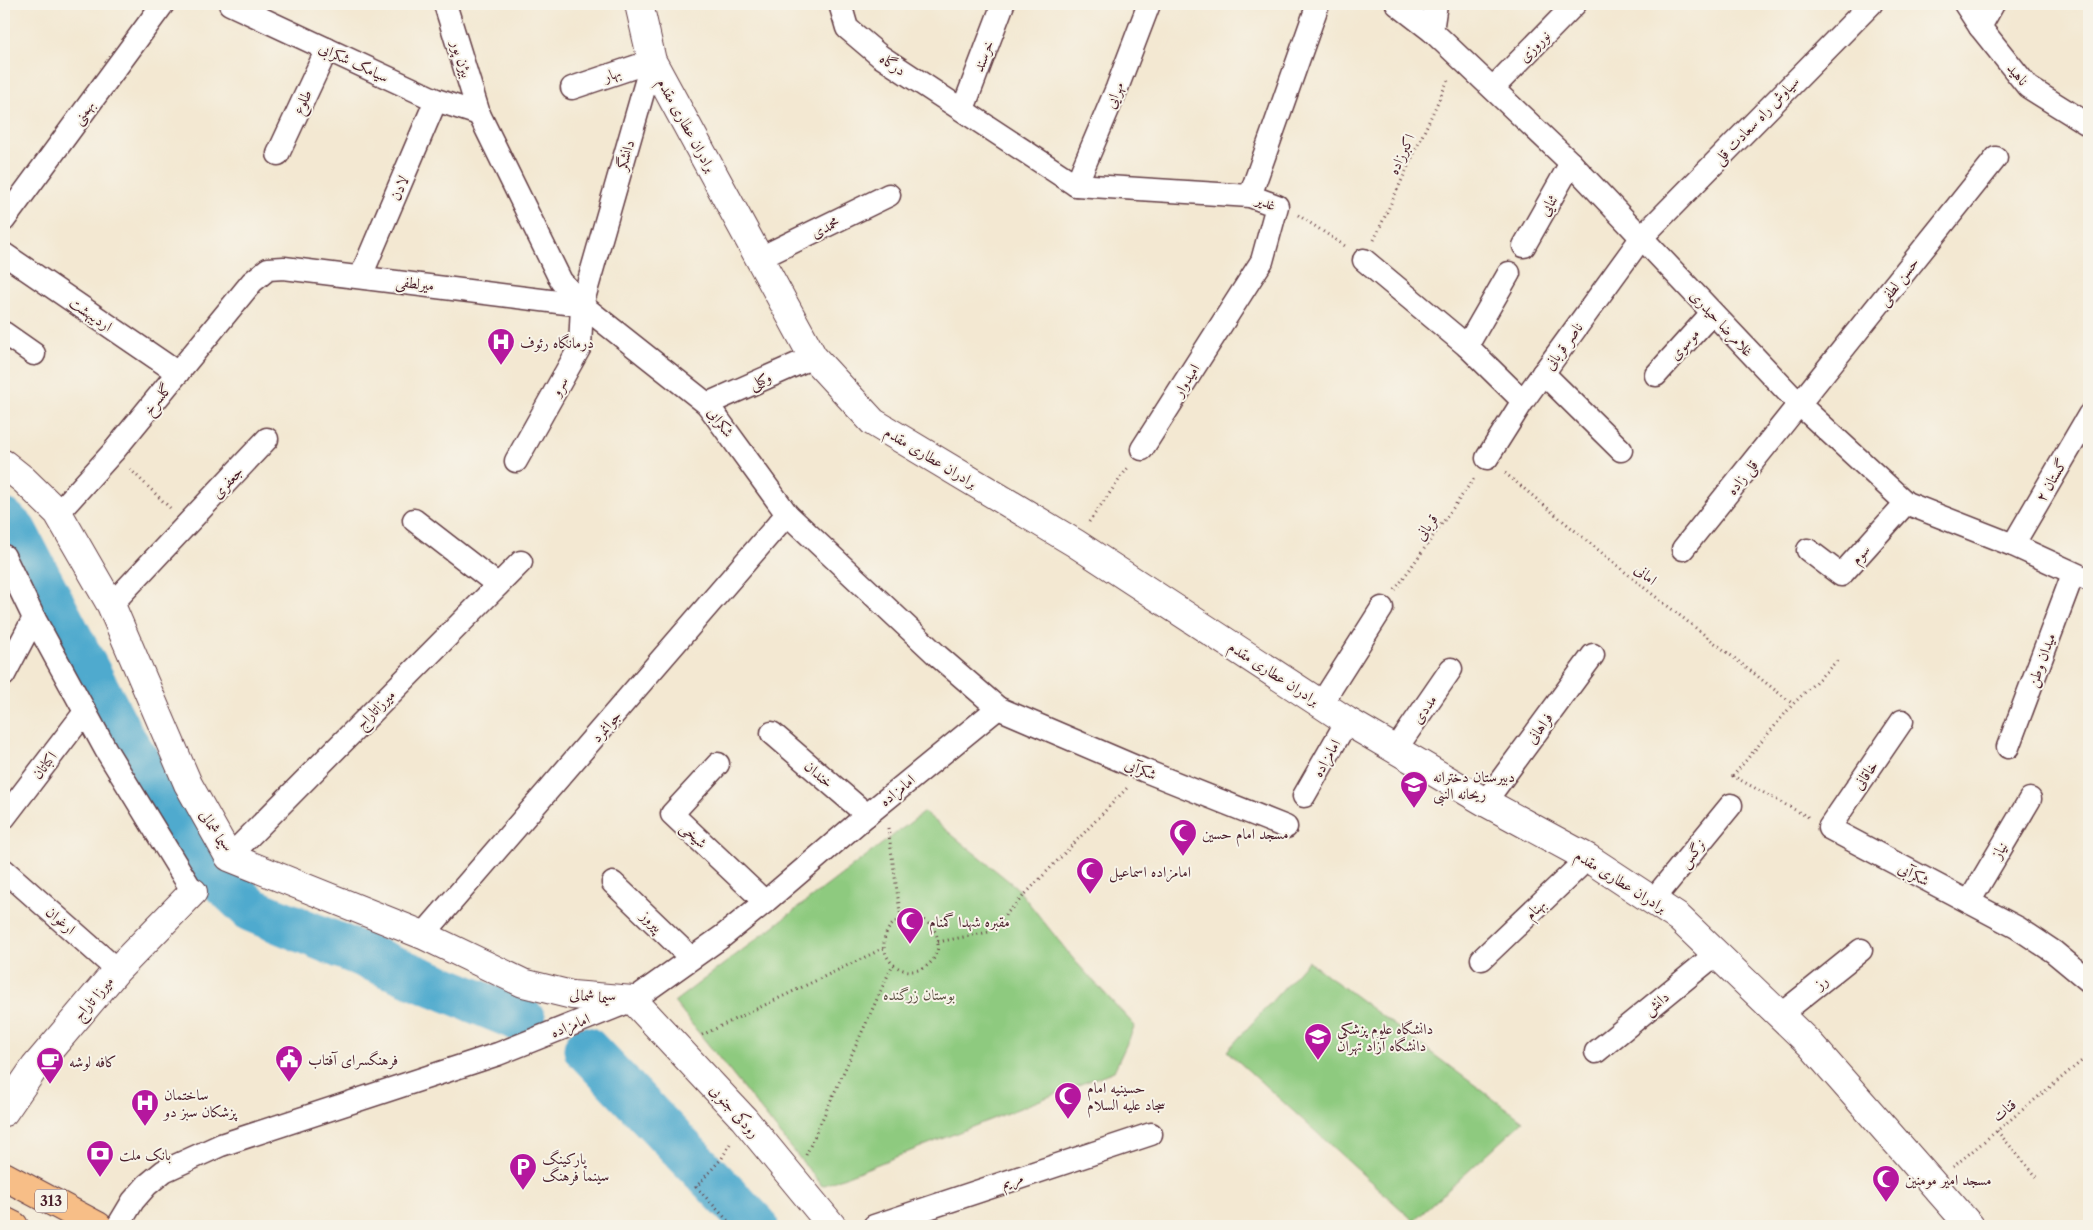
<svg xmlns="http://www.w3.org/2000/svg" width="2093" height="1230" font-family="'Libre Caslon Text',Amiri,serif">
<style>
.green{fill:#8eca7f;stroke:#6c7455}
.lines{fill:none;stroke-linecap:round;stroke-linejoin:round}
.river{stroke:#50aace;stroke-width:45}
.minor-casing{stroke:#633d44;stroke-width:25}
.tertiary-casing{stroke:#633d44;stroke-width:30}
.primary-casing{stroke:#633d44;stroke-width:30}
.path{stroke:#633d44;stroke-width:3;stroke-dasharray:1 4;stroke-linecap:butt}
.minor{stroke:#fff;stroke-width:22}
.tertiary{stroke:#fff;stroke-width:28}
.primary{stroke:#f7be87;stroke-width:28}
.labels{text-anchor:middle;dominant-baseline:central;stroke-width:4;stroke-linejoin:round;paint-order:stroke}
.shield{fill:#f7f3e8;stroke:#7e5f64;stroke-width:1}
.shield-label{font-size:14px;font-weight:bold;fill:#4a1f2b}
.street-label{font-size:15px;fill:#4a1f2b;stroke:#f7f3e8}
.poi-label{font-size:15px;fill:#4a1f2b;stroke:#f7f3e8;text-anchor:start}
.park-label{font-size:15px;fill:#5e5244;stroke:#f7f3e8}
</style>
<rect width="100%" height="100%" fill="#f7f3e8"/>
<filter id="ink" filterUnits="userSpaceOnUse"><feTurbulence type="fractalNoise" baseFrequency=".02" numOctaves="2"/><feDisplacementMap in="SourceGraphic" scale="10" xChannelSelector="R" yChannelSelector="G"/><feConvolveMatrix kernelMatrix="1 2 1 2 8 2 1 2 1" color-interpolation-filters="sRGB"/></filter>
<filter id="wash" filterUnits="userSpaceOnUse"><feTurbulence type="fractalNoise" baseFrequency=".0096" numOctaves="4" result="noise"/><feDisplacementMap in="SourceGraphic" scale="20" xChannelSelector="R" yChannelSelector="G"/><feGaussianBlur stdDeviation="1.12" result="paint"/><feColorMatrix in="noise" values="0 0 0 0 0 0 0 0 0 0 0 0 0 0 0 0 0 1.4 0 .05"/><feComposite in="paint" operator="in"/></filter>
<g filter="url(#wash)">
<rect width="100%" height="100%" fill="#f3e8d2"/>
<!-- green -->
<g class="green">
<path d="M924,812l92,75 59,74 60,65 -21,45 -292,115 -148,-184z"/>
<path d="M1308,961l215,160 -109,100 -187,-170z"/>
</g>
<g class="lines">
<!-- river -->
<g class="river">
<path d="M4,521l11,11 108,207 92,136 37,35 272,111"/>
<path d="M586,1049l170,177"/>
</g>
</g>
</g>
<g filter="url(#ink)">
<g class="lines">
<defs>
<g id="minor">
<path d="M230,4l206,96 43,14"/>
<path d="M445,4l34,110 82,167 21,24 125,99 80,110 151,142 60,52 145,62 143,57"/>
<path d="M840,4l7,24 33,28 196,129 174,11 27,10 -15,55 -120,188"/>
<path d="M1397,4l35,27 139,132 229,242 106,98 107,42 76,35"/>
<path d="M1965,4l15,23 48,60 61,38"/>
<path d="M1980,27l13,-23"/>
<path d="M1432,31l4,-27"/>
<path d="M572,88l80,-27"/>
<path d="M1493,88l82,-84"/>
<path d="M963,109l40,-105"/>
<path d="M278,154l49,-105"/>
<path d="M1076,185l41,-97 32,-84"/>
<path d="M1250,196l68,-192"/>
<path d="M4,220l159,-216"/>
<path d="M1524,246l47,-83"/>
<path d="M4,254l174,119"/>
<path d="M760,258l129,-63"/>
<path d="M1364,260l103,86 56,55"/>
<path d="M361,276l75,-176"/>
<path d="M4,333l30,21"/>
<path d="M1467,346l42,-73"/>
<path d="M1543,373l78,77"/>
<path d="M1656,375l56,-62"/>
<path d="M707,404l106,-47"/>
<path d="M1487,458l36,-57 119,-164 229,-233"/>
<path d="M516,461l64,-114 2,-42 70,-244"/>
<path d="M58,513l55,-61 139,-170 16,-13 16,-1 298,37"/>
<path d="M414,520l84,65"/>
<path d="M2013,545l76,-130"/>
<path d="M1683,549l313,-391"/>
<path d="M1808,550l33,25 65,-72"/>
<path d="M4,556l30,62 72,132 87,142"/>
<path d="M111,605l156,-166"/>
<path d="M4,675l30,-57"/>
<path d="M1321,704l61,-96"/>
<path d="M1902,721l-73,107 189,100 36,24 35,29"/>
<path d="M772,733l95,82"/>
<path d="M2008,747l65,-173"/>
<path d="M1396,749l55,-80"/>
<path d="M718,764l-46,50 93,88"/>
<path d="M1304,796l43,-75"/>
<path d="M1485,802l108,-147"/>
<path d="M4,818l81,-106"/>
<path d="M229,857l292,-295"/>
<path d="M4,870l113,100"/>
<path d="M613,883l78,75"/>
<path d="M1653,900l78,-95"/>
<path d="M1969,902l61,-103"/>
<path d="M423,935l364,-421"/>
<path d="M1482,959l106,-101"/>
<path d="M1780,1015l81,-65"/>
<path d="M1596,1052l120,-98"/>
<path d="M118,1226l15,-25 14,-16 17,-14 57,-26 277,-91 135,-54 90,-64 42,-34 102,-87 131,-107"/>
<path d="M874,1226l277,-92"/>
</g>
<g id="tertiary">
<path d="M639,4l13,57 161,296 60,65 202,121 272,178 138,81 103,56 91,60 132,127 159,181"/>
<path d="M4,464l20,16 34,33 53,92 77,179 41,73 194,78 100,48 49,12 61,5 111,119 88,107"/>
<path d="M4,1112l31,-45 82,-97 76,-78"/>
</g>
<g id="primary">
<path d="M4,1176l94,50"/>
<path d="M4,1221l10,5"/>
</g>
</defs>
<!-- minor casing -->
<use href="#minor" class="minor-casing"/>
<!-- tertiary casing -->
<use href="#tertiary" class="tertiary-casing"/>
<!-- primary casing -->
<use href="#primary" class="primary-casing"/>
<!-- path -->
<g class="path">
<path d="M1298,215l47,31"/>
<path d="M1374,240l75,-162"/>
<path d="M130,469l40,39"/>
<path d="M1505,473l137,113 151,118"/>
<path d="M1089,522l40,-56"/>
<path d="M1395,590l80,-113"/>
<path d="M1808,817l-75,-41 60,-72 47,-46"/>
<path d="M888,828l13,91"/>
<circle cx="911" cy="944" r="27"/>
<path d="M938,942l51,-10 138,-144"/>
<path d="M702,1035l182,-87"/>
<path d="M1997,1131l40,46"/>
<path d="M730,1144l-8,14 -26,29 37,39"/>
<path d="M806,1155l87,-191"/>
<path d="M1953,1167l136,-112"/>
</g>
<!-- minor -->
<use href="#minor" class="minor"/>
<!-- tertiary -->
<use href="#tertiary" class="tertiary"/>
<!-- primary -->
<use href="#primary" class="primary"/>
</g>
</g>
<!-- icons -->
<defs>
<symbol id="hospital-pin" viewBox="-11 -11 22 30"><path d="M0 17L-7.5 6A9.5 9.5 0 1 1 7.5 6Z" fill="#b5179e" stroke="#f7f3e8"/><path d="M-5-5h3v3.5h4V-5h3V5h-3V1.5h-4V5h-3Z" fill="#fff"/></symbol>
<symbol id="school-pin" viewBox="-11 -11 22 30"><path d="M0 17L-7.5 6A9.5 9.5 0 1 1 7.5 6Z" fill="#b5179e" stroke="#f7f3e8"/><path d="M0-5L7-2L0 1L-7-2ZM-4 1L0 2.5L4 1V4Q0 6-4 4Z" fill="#fff"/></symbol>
<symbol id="mosque-pin" viewBox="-11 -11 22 30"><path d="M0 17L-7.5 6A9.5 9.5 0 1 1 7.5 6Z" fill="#b5179e" stroke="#f7f3e8"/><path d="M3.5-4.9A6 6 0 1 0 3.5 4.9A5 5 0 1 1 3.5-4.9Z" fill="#fff"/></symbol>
<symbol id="university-pin" viewBox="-11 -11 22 30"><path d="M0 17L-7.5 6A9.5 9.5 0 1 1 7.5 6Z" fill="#b5179e" stroke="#f7f3e8"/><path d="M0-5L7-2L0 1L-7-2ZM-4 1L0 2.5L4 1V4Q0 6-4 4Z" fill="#fff"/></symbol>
<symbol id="civic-pin" viewBox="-11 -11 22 30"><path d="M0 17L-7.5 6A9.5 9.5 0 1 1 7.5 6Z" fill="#b5179e" stroke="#f7f3e8"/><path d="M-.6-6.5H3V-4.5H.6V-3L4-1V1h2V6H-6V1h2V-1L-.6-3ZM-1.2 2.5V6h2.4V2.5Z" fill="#fff"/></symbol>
<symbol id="cafe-pin" viewBox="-11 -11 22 30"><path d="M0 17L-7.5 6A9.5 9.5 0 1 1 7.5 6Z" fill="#b5179e" stroke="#f7f3e8"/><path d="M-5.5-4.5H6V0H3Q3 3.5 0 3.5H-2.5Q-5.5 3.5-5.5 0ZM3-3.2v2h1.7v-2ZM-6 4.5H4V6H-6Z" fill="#fff"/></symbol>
<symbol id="bank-pin" viewBox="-11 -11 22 30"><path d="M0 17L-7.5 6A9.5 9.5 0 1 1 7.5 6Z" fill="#b5179e" stroke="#f7f3e8"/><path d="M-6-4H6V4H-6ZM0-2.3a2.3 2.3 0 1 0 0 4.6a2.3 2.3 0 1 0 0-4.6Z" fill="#fff"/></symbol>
<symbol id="parking-pin" viewBox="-11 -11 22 30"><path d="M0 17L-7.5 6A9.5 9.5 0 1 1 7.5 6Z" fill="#b5179e" stroke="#f7f3e8"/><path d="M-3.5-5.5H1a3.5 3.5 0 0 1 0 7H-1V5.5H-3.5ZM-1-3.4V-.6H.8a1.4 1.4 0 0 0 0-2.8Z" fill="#fff"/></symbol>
</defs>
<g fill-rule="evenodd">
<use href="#hospital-pin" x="485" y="326" width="32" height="43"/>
<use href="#school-pin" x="1398" y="769" width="32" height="43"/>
<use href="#mosque-pin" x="1167" y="817" width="32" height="43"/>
<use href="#mosque-pin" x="1074" y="855" width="32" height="43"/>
<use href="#mosque-pin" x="894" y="905" width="32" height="43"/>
<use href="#university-pin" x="1302" y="1021" width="32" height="43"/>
<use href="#civic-pin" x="273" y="1043" width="32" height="43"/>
<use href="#cafe-pin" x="34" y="1045" width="32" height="43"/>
<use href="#mosque-pin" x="1052" y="1080" width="32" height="43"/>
<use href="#hospital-pin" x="129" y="1087" width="32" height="43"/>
<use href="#bank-pin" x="84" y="1138" width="32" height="43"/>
<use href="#parking-pin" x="507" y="1151" width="32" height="43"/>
<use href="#mosque-pin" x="1870" y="1163" width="32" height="43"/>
</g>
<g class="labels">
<!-- shield labels -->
<rect class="shield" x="35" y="1189.5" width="32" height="23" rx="4"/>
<g class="shield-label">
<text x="51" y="1201">313</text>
</g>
<!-- street labels -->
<g class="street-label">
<text transform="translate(1534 46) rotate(-46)">نوروزی</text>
<text transform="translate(983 56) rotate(-69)">خرسند</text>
<text transform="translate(462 59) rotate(73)">بیژن پور</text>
<text transform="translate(354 62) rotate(25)">سیامک شکرابی</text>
<text transform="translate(893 64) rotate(34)">درگاه</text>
<text transform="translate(612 74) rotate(-19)">بهار</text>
<text transform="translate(2018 74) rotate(50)">ناهید</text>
<text transform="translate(1114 95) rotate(-68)">مهرایی</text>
<text transform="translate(302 102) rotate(-65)">طلوع</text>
<text transform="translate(83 112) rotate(-54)">بهمنی</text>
<text transform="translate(1756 120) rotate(-46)">سیاوش راه سعادت قلی</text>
<text transform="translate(687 125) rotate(61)">برادران عطاری مقدم</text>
<text transform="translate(1401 154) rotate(-65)">اکبرزاده</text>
<text transform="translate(625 155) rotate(-74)">دانشگر</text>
<text transform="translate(399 188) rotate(-67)">لادن</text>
<text transform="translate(1266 202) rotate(21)">غدیر</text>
<text transform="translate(1548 205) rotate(-60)">ثنایی</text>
<text transform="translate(825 227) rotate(-26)">محمدی</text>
<text transform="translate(1898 281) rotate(-52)">حسن لطفی</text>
<text transform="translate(415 283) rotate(7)">میرلطفی</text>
<text transform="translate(91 314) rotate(34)">اردیبهشت</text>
<text transform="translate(1722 323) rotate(47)">غلامرضا حیدری</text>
<text transform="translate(1684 344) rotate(-48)">موسوی</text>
<text transform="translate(1563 346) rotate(-54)">ناصر قربانی</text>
<text transform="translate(760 380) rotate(-24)">وکیلی</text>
<text transform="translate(1186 380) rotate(-58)">امیدوار</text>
<text transform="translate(559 386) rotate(-61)">سرو</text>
<text transform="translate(157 399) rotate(-51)">گلسرخ</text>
<text transform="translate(721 422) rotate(54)">شکرابی</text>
<text transform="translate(931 457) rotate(31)">برادران عطاری مقدم</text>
<text transform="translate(1742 477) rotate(-51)">قلی زاده</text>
<text transform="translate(2051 480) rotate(-60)">گستان ۲</text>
<text transform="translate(227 482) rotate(-47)">جعفری</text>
<text transform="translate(1426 527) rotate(-55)">قربانی</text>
<text transform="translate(1860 554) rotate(-48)">سوم</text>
<text transform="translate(1646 574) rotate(39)">امانی</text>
<text transform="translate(2041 660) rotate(-70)">میدان وطن</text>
<text transform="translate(1274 673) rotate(33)">برادران عطاری مقدم</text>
<text transform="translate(375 709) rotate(-45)">میرزاتاراج</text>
<text transform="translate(1424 709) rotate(-55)">مددی</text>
<text transform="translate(606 726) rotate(-49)">جوانمرد</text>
<text transform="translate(1539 728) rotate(-54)">فراهانی</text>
<text transform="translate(1326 758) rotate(-60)">امامزاده</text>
<text transform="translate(44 765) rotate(-53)">اکباتان</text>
<text transform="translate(1141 769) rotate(23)">شکرآبی</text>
<text transform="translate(819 774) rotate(41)">خندان</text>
<text transform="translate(1865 775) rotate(-55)">خاقانی</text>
<text transform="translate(897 790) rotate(-39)">امامزاده</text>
<text transform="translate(216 831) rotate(59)">سیما شمالی</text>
<text transform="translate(694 835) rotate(43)">شیخی</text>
<text transform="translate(1999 850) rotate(-60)">نیاز</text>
<text transform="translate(1692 853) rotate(-51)">نرگس</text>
<text transform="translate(1914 874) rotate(28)">شکرآبی</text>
<text transform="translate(1621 881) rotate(32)">برادران عطاری مقدم</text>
<text transform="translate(1535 909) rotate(-44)">بهنام</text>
<text transform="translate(61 920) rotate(41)">ارغوان</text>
<text transform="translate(652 921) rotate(44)">پیروز</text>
<text transform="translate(1821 982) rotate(-38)">رز</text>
<text transform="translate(593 996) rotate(6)">سیما شمالی</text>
<text transform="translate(93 998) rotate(-49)">میرزا تاراج</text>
<text transform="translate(1656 1003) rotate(-39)">دانش</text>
<text transform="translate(570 1025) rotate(-22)">امامزاده</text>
<text transform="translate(2004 1110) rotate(-40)">قنات</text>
<text transform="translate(735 1111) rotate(48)">رودکی جنوبی</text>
<text transform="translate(1012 1180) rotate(-19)">مریم</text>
</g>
<!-- poi labels -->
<g class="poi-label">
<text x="520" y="342">درمانگاه رئوف</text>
<text x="1433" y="776">دبیرستان دخترانه<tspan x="1433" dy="17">ریحانه النبی</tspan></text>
<text x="1202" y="833">مسجد امام حسین</text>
<text x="1109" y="871">امامزاده اسماعیل</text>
<text x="929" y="921">مقبره شهدا گمنام</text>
<text x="1337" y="1028">دانشگاه علوم پزشکی<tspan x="1337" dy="17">دانشگاه آزاد تهران</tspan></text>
<text x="308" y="1059">فرهنگسرای آفتاب</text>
<text x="69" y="1061">کافه لوشه</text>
<text x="1087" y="1087">حسینیه امام<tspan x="1087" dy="17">سجاد علیه السلام</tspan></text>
<text x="164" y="1094">ساختمان<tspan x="164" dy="17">پزشکان سبز دو</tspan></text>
<text x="119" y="1154">بانک ملت</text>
<text x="542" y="1158">پارکینگ<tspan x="542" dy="17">سینما فرهنگ</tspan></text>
<text x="1905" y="1179">مسجد امیر مومنین</text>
</g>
<!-- park labels -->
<g class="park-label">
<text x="919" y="994">بوستان زرگنده</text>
</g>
</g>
<!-- margin -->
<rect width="2093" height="1230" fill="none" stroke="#f7f3e8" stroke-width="20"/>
</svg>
